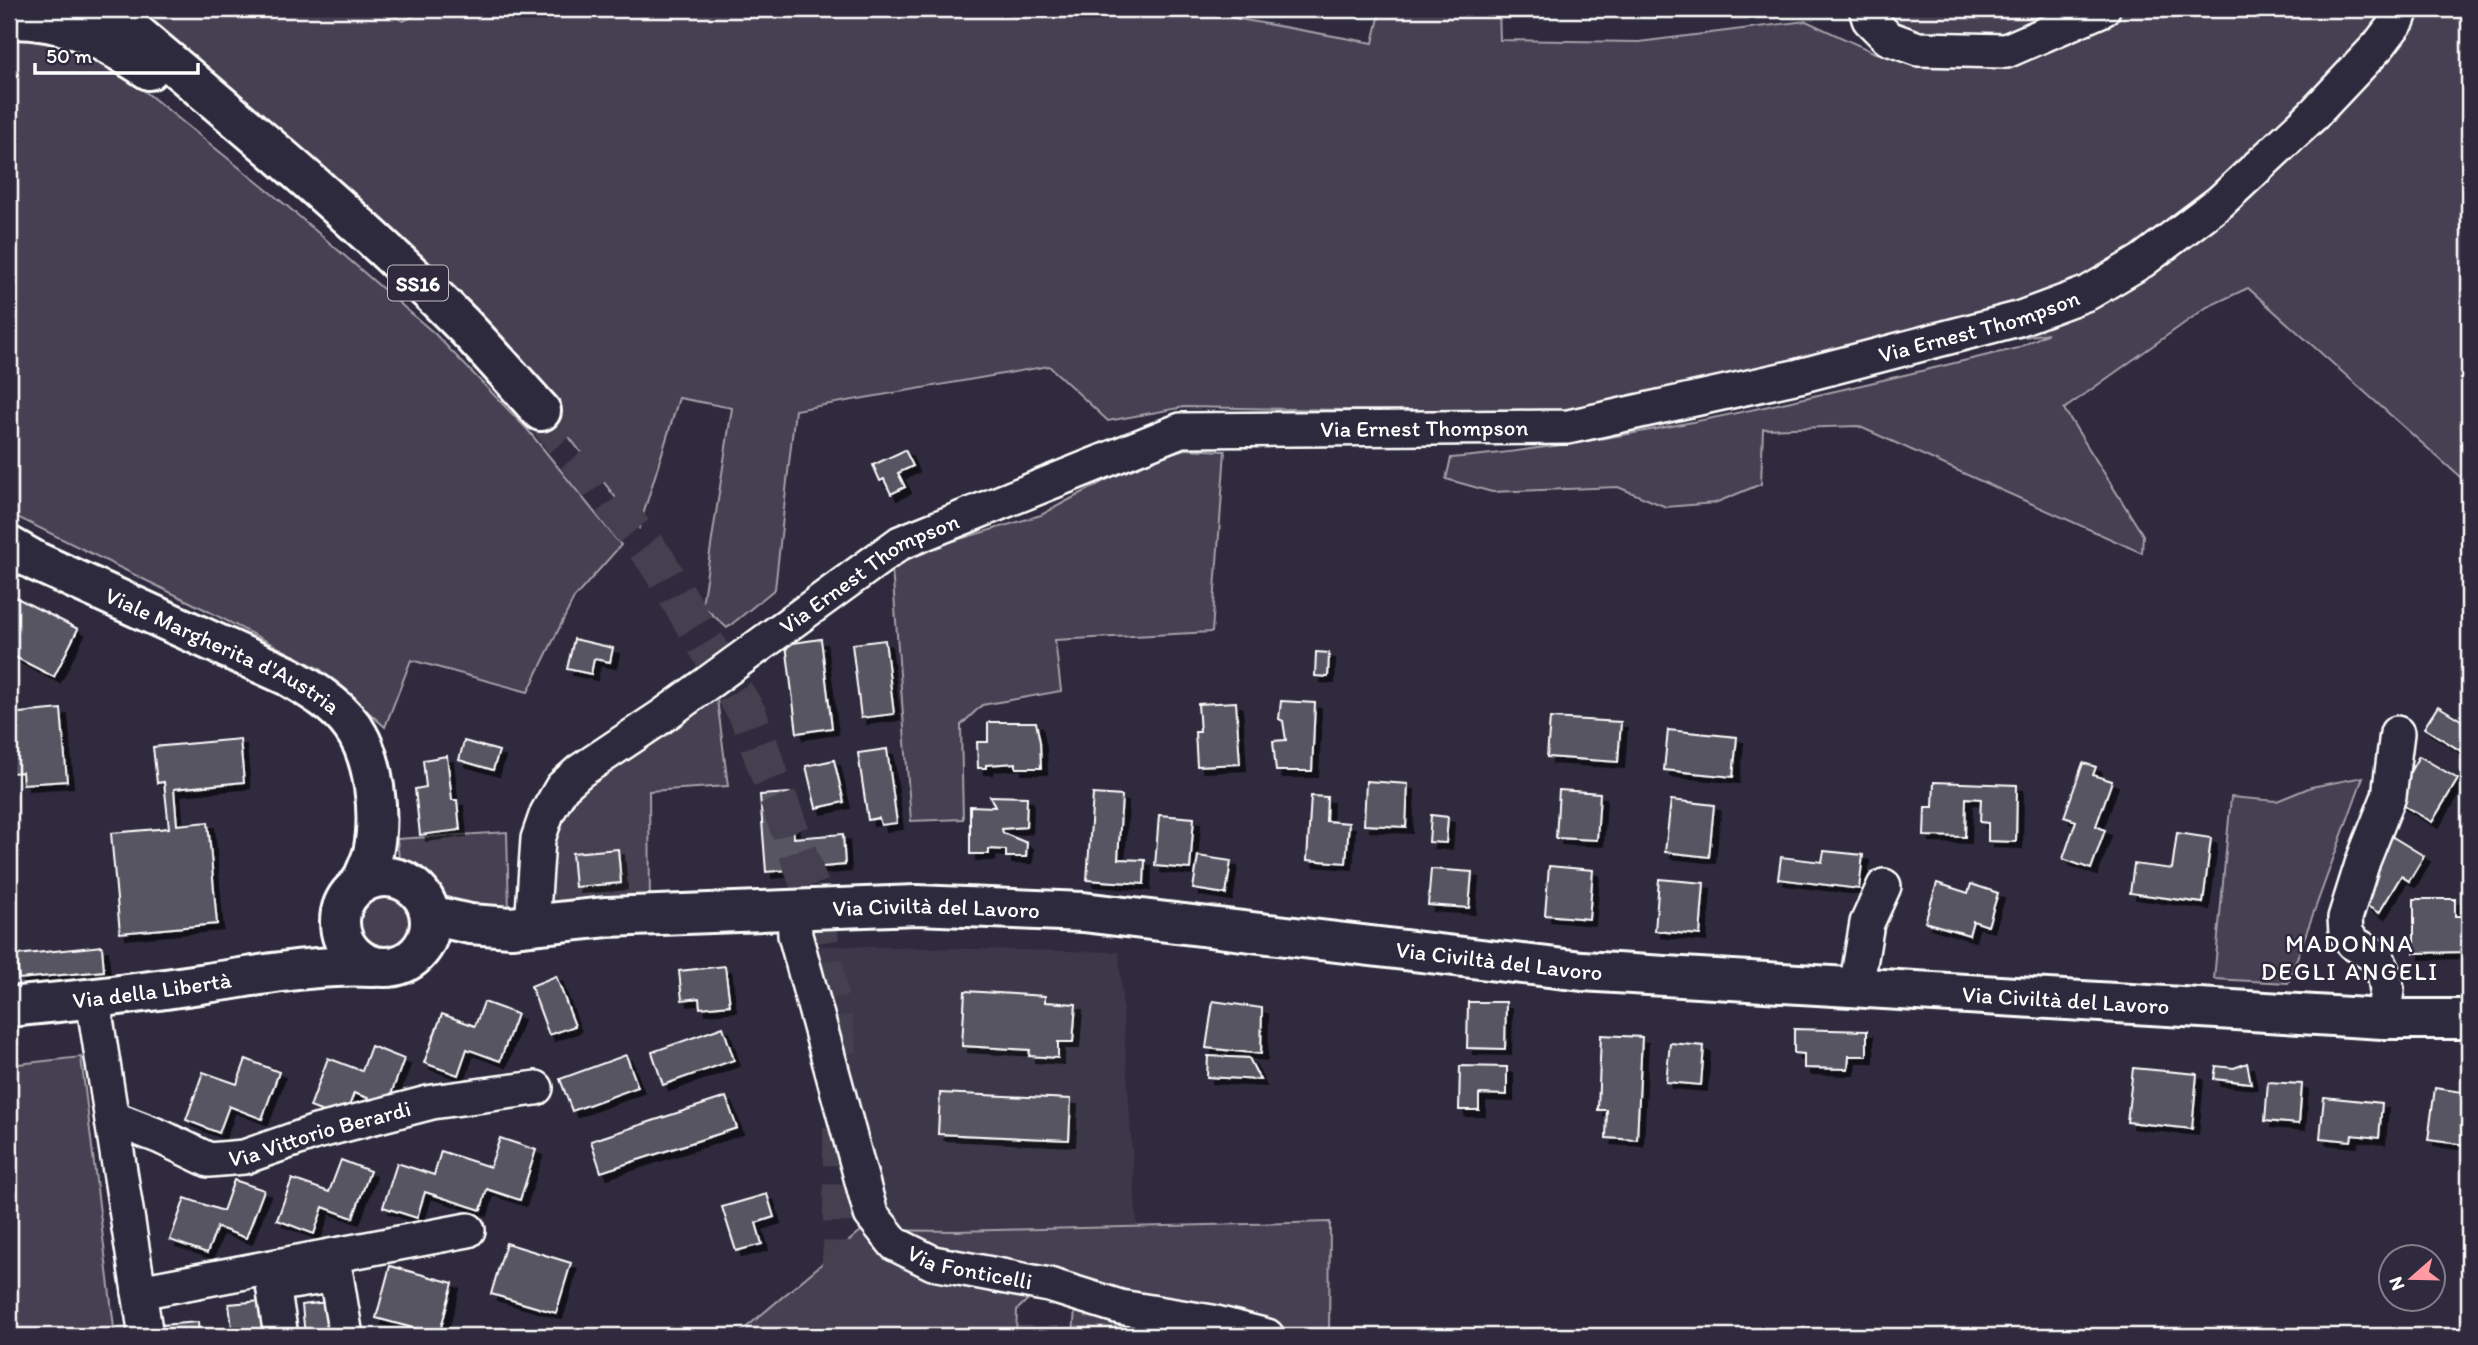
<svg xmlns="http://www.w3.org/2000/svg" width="2478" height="1345" font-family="Itim,sans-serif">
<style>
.built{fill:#3c3749}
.green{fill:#464152;stroke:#a2a0a8;stroke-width:2}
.building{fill:#595564;stroke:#fff;stroke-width:2;filter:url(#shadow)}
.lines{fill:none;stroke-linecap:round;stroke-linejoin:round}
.major-tunnel{stroke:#443f50;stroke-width:38;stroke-dasharray:38 19;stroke-linecap:butt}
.minor-casing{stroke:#fff;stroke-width:38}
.major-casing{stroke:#fff;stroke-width:44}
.minor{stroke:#2f2a3d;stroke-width:33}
.major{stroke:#2f2a3d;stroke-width:38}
.labels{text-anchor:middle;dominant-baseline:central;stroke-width:5;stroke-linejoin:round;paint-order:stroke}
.shield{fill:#2f2a3d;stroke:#c1bfc5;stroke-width:2}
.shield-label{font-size:21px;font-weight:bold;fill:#fff}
.street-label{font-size:23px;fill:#fff;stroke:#2f2a3d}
.neighbourhood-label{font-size:24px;letter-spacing:2px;fill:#fff;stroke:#2f2a3d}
</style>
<defs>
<filter id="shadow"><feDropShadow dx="6" dy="6" stdDeviation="0" flood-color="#0009"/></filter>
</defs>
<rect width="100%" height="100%" fill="#2f2a3d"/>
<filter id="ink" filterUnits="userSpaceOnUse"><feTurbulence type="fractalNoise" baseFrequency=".0143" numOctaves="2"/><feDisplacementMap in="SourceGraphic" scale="14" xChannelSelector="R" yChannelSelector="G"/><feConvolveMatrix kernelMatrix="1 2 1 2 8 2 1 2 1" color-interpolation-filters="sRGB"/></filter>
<g filter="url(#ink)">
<!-- built -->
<path class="built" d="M787,945l332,7 18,275 -181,4 -94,-1z"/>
<!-- green -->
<g class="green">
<path d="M128,9h256l19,12 25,-12h466l8,3 9,-3h286l42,10 134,24 8,-34h118l1,31 139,2 167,-21 69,32 -3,-44h597v175l-9,4 9,15v282l-221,-197 -41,19 -143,102 79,126 -1,18 -284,-127 -95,3 -2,55 -46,19 -49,4 -48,-20 -126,5 -46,-13 5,-21c192,-17 379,-66 567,-110l30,-15 -485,81 -379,-7 -76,14 -59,-55 -254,44 -20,179 -48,39 -25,-23 30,-197 -53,-10 -40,130 -83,-108z"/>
<path d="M23,34l78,22 186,150 147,127 93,96 94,116 -47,53 -46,94 -117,-32 -26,67 -65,-58 -116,-60 -195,-96v-477z"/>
<path d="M1186,449l39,2 -13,181 -157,8 6,51 -79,14 -21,20 2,94 -52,2 -19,-253 27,-17 122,-36 100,-54z"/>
<path d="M716,691l12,95 -79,5 1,113 -101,3 -2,-45 18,-60z"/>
<path d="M2363,777l-75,206 -74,-4 17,-182 46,4 34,-14z"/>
<path d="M507,832l2,77 -60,-2 -49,-38 -3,-30z"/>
<circle cx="384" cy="922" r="31"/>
<path d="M81,1057l34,279h-106v-271z"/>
<path d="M1330,1222l-1,114h-256l2,-28 -46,-10 -12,12 -1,26h-280l126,-106 94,1z"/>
</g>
<!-- building -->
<g class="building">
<path d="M905,450l8,16 -15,7 7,14 -14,7 -7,-15 -4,2 -7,-16z"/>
<path d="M9,594l69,35 -24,48 -45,-23z"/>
<path d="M574,639l39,9 -3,14 -16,-3 -3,15 -24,-5z"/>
<path d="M821,639l11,89 -35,5 -11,-89z"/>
<path d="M885,640l9,74 -33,4 -9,-74z"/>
<path d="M1316,652l13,1 -1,24 -13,-1z"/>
<path d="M1281,701l34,2 -3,68h-36l-3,-30 13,-1 -3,-19 -4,-2z"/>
<path d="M1236,702l4,62 -43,2 -2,-34h5l-2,-28z"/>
<path d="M2438,706l31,19v31l-45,-28z"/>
<path d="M61,709l6,72 -44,3 -1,-12 -10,1 -3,-59z"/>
<path d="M1550,718l71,4 -3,40 -71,-5z"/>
<path d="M988,722h48l4,20 1,26h-25v-5l-30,2v3h-8l-1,-26h11z"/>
<path d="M1668,730l69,7 -4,40 -69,-7z"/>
<path d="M240,739l4,43 -70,7 3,36 31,-3 9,102 -97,9 -9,-100 58,-5 -5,-46 -7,1 -4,-36z"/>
<path d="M464,741l35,10 -6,19 -34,-10z"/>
<path d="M887,749l10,74 -16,2 -2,-7 -11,2 -10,-67z"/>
<path d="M447,756l5,44h5l3,30 -40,5 -5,-46 11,-2 -3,-27z"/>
<path d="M2419,756l39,23 -26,43 -38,-22z"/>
<path d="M834,760l10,42 -28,6 -10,-42z"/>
<path d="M2083,763l13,4 -3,8 19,6 -16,45 9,4 -14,39 -28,-10 13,-38 -12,-4z"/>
<path d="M1366,781l42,3 -2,43 -42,-2z"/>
<path d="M1934,782l83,3 -1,57 -28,-1v-18l-8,-1 1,-23 -15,-1 -1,39 -41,-1 1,-29h8z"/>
<path d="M1559,790l41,3 -3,47 -41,-2z"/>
<path d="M790,793l4,45 49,-4 2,31 -79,7 -6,-77z"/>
<path d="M1093,794l29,2 -4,63 27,1 -1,24 -57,-4z"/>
<path d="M990,796l37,1 -1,30 -24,2 1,4 24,10 -1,14h-20v-7l-17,-1v5h-19v-48l25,1z"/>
<path d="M1311,796l16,1 -1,24 23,2 -3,40 -39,-3z"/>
<path d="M1671,800l43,5 -5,52 -44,-5z"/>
<path d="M1159,815l35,3 -4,51 -35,-3z"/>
<path d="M1431,815l17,2 -2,26 -17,-1z"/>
<path d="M2177,833l34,5 -8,65 -73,-10 4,-29 38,5z"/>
<path d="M2388,834l36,22 -15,25 -8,-5 -22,37 -22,-13z"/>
<path d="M618,849l3,34 -46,4 -3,-34z"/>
<path d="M1824,851l39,4 -4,34 -81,-10 3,-22 41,5z"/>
<path d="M1198,856l33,5 -5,33 -33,-5z"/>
<path d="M1549,866l44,4 -4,49 -44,-4z"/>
<path d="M1431,869l41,3 -3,36 -41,-3z"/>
<path d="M1659,879l45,4 -4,52 -45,-4z"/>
<path d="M1937,883l31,10 3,-9 27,9 -10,33 -15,-5 -4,14 -44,-13z"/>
<path d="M2414,899h41v17h10v36l-51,1z"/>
<path d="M102,946l2,25 -85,8 -3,-24z"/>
<path d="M725,966l5,39 -30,3 -1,-10 -17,2 -3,-29z"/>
<path d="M556,976l19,50 -26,9 -18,-49z"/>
<path d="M965,991l80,5v6l31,2 -3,38h-15v16l-29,-2 1,-6 -68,-4z"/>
<path d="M1213,1001l49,7 -1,46 -55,-6z"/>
<path d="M484,1002l33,12 -17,47 -33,-12 -9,26 -34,-12 18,-49 33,12z"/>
<path d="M1468,1002h38l-1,47 -38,-1z"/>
<path d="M723,1027l11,33 -71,25 -11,-33z"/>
<path d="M1794,1029l73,2v25h-18l-1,13 -44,-1v-14l-10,-1z"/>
<path d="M1601,1035l41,2 -5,103 -31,-2 1,-28h-9z"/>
<path d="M1670,1043l34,3 -3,39 -35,-3z"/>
<path d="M371,1046l33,13 -17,46 -33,-12 -10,27 -34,-13 18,-49 34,13z"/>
<path d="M626,1055l12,32 -66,24 -12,-32z"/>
<path d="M1208,1056l41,2 11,22 -53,-3z"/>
<path d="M246,1059l33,13 -17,47 -33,-13 -10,27 -33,-13 17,-48 34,12z"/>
<path d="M2247,1063l4,20 -37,-4 2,-13 18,2z"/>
<path d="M1460,1066l47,1v28l-28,-1v16h-20z"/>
<path d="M2133,1068l64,6 -5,55 -65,-7z"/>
<path d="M2268,1082l34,2 -3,40 -34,-3z"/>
<path d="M2435,1088l34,5 -2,52 -39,-5z"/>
<path d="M940,1093l131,6 -2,41 -131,-6z"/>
<path d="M726,1097l11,31 -136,44 -10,-31z"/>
<path d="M2324,1097l58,6 -3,35 -27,-3 -1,6 -31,-3z"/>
<path d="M500,1138l36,12 -16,50 -33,-11 -6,21 -56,-18 -8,26 -34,-11 14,-44 37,12 7,-24 49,16z"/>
<path d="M341,1160l29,11 -17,47 -30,-11 -9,27 -37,-14 15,-41 37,13z"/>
<path d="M234,1180l30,10 -18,48 -29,-11 -10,26 -37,-13 15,-42 38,13z"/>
<path d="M767,1194l7,23 -18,6 6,21 -26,7 -14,-44z"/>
<path d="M506,1243l65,20 -15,50 -65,-19z"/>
<path d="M390,1266l63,17 -14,52 -63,-17z"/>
<path d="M271,1300l4,36h-42l-4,-32z"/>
<path d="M335,1301l5,35h-35l-3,-31z"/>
<path d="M198,1322l1,14h-37l-1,-11z"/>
</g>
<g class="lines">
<!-- major-tunnel -->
<g class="major-tunnel">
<path d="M541,411l115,149 92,155 64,177 27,163"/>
<path d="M836,1336l6,-91v-127"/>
</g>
<defs>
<g id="minor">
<path d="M1866,9l3,10 19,19 30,11 88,2 97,-42"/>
<path id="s1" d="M794,910l1,25 76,279 24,30 38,19 116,22 71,22 92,15 55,14"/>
<path id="s2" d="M532,926l6,-87 9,-26 15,-26 18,-16 81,-54 239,-174 281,-113 387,-3 231,-51 219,-57 70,-26 54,-32 78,-59 93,-87 66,-70 19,-25 4,-11"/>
<path d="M1856,988l11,-65 17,-37"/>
<path d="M93,1000l53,336"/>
<path d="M2383,1019l4,-29 -3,-17 -7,-16 -24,-14 -7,-10 -1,-15 18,-57 26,-65 8,-63"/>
<path id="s3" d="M112,1118l49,19 48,23 35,-3 72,-25 116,-30 104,-14"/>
<path d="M139,1292l329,-62"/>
<path d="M281,1336l-8,-51 63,-10 10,61"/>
</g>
<g id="major">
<path d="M107,9c120,102 244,203 355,315 27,28 53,58 79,87"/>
<path d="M9,19c58,-1 93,20 140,51"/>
<path id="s4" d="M9,546l28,16 251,114c24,14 48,28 64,50 23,31 29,90 21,127 -3,10 -8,20 -12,30"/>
<circle cx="385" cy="922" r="45"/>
<path id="s5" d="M430,915l40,9 41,3 96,-10 310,-12 166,7 499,59 801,48h86"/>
<path id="s6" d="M9,1007c66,-6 132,-14 198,-24 55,-8 110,-19 166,-16"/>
</g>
</defs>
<!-- minor casing -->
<use href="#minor" class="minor-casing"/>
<!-- major casing -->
<use href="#major" class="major-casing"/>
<!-- minor -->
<use href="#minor" class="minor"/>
<!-- major -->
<use href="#major" class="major"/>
</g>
</g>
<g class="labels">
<!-- shield labels -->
<rect class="shield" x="388" y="265.5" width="60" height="35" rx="5"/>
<g class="shield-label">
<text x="418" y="283">SS16</text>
</g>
<!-- street labels -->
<g class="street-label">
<text stroke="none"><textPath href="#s2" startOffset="1675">Via Ernest Thompson</textPath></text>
<text stroke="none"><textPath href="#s2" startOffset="1108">Via Ernest Thompson</textPath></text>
<text stroke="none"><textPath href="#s2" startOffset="520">Via Ernest Thompson</textPath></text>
<text stroke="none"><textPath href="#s4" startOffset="238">Viale Margherita d'Austria</textPath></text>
<text stroke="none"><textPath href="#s5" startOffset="508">Via Civiltà del Lavoro</textPath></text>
<text stroke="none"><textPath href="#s5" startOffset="1074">Via Civiltà del Lavoro</textPath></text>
<text stroke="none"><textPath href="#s6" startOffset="144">Via della Libertà</textPath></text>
<text stroke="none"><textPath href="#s5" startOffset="1642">Via Civiltà del Lavoro</textPath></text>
<text stroke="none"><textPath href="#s3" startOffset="220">Via Vittorio Berardi</textPath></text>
<text stroke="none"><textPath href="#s1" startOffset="432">Via Fonticelli</textPath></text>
</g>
<!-- neighbourhood labels -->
<g class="neighbourhood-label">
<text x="2350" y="943">MADONNA<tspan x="2350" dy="28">DEGLI ANGELI</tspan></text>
</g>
</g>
<!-- margin -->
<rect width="2478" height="1345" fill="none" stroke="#2f2a3d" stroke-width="35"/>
<rect x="18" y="18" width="2443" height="1310" fill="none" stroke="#fff" stroke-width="2.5" filter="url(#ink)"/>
<!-- north arrow -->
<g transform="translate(2412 1278) rotate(250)"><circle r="33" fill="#2f2a3d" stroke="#827f8b" stroke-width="2"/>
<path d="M0-5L12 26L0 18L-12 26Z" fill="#ff9aa2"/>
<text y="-10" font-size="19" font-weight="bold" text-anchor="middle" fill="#ffffff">N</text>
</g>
<!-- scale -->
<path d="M35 63v10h163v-10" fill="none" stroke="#ffffff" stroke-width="3.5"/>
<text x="46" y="63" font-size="21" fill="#ffffff" stroke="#2f2a3d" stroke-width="5" paint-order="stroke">50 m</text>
</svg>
